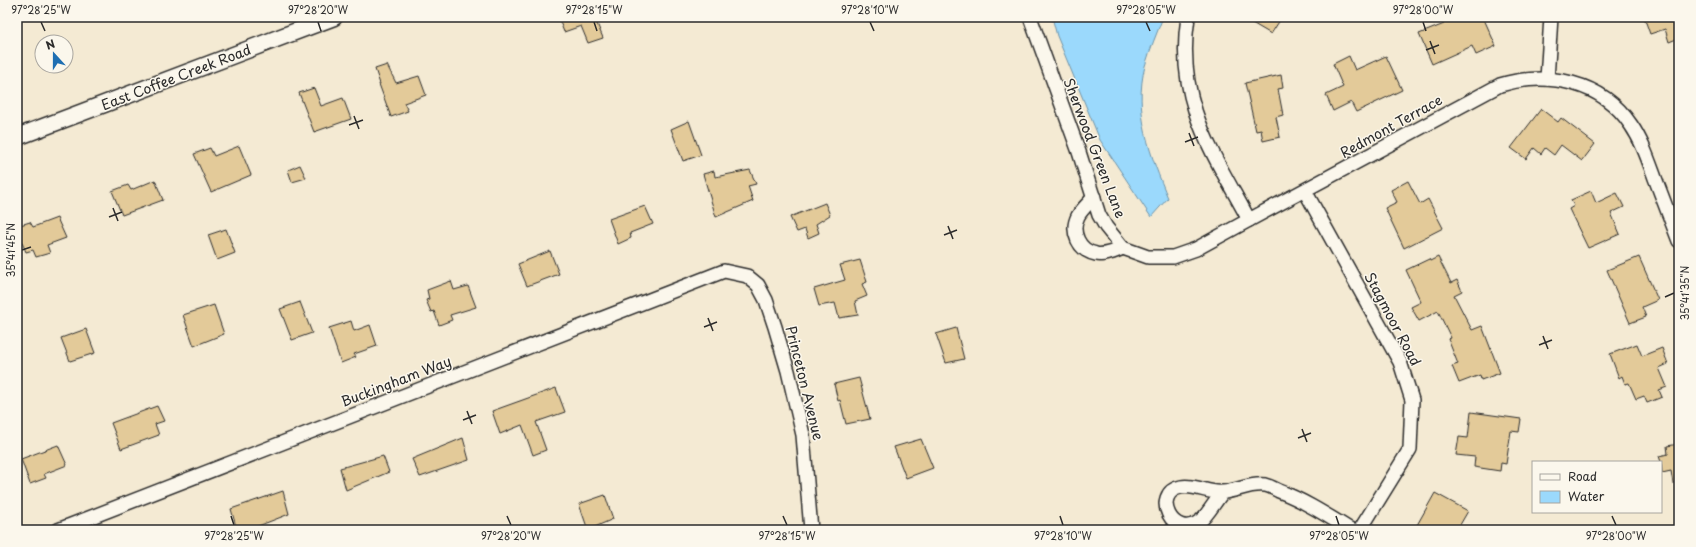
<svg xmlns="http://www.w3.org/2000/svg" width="1696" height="547" font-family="'Playpen Sans',sans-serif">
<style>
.water{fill:#9bd9fc;stroke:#6e93a8}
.building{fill:#e3ca99;stroke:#2b2b2b}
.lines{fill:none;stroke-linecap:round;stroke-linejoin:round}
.minor-casing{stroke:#2b2b2b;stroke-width:16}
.tertiary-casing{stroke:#2b2b2b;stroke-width:19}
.minor{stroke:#fbf7ec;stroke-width:13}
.tertiary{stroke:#fbf7ec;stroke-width:16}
.ticks{fill:none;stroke:#2b2b2b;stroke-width:1.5}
.labels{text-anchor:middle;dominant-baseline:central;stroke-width:3;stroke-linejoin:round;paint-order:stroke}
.street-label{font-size:14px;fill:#2b2b2b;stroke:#fbf7ec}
.neatline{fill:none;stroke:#2b2b2b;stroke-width:1.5}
.ticks-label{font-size:10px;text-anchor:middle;fill:#2b2b2b}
</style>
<rect width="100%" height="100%" fill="#f4ead3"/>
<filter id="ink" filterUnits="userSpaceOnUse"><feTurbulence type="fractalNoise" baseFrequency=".025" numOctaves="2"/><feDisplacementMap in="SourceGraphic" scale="8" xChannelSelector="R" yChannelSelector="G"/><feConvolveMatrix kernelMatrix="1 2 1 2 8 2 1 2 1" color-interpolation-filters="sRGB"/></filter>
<g filter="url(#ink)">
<!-- water -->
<path class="water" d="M1052,17h111c-6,16 -13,32 -18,49 -12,45 6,91 23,132l-17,19 -51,-77 -43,-104z"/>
<!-- building -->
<g class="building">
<path d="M558,17h44v2l-6,2 7,17 -15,5 -7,-17 -17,6z"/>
<path d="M1242,17h40l-11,17z"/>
<path d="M1441,17h42l13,29 -20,9 -4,-9 -40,18 -13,-30 25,-10z"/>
<path d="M1644,17h35v21l-10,4 -4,-13 -15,5z"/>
<path d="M1349,56l6,14 31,-14 16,34 -46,22 -5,-10 -18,9 -7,-16 17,-8 -10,-23z"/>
<path d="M387,65l9,18 23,-7 7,19 -22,8 4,8 -17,6 -12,-33h1l-5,-15z"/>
<path d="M1281,75l2,13 -5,1 5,26 -7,2 4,20 -17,4 -2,-11 -5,1 -11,-48z"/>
<path d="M314,88l7,18 22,-8 8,21 -37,13 -15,-39z"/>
<path d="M1541,109l17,13 3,-4 34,26 -13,17 -21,-16 -7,10 -9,-7 -4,6 -7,-6 -8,11 -15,-11z"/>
<path d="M689,121l12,34 -18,6 -12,-32z"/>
<path d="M239,146l12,29 -40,17 -17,-38 16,-6 4,8z"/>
<path d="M300,165l6,13 -14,4 -4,-12z"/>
<path d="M750,170l6,14 -8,2 5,15 -37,16 -13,-43 11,-3 1,6z"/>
<path d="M155,180l8,20 -41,15 -10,-24 16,-6 3,5z"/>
<path d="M1408,181l12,23 8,-5 15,29 -39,20 -19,-40 12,-6 -6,-12z"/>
<path d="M1591,191l5,12 21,-10 7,14 -13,6 9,21 -32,14 -19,-39 5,-3 -3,-6z"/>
<path d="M825,203l5,12 -14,9 3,9 -11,5 -3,-9 -8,3 -7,-15z"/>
<path d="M645,206l8,18 -23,9 1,5 -13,6 -9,-25z"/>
<path d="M57,218l9,20 -19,7 3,8 -14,4 -3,-7 -7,2 -9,-21v-5l13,-4 3,5z"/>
<path d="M226,229l9,24 -18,7 -9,-25z"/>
<path d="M550,251l9,23 -32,12 -9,-22z"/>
<path d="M1438,257l13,26 6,-3 5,11 -8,4 18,35 10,-4 18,47 -19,7 -1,-5 -21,8 -7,-17 6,-2 -10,-25 3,-1 -13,-27 -19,10 -8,-14 10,-5 -15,-32 23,-11 1,2z"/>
<path d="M1639,257l19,43 -16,7 4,10 -16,6 -23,-53z"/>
<path d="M860,260l7,22 -5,2 5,12 -12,5 3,14 -19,3 -4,-15 -16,3 -5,-17 31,-9 -5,-15z"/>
<path d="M451,281l3,9 14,-4 8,21 -26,8 2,5 -13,5 -5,-14 -3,1 -5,-12 3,-1 -2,-9z"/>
<path d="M300,302l12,31 -20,7 -12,-31z"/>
<path d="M214,305l10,29 -30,12 -11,-31z"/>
<path d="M351,321l3,10 16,-6 7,21 -23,8 2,3 -15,6 -12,-35z"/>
<path d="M956,328l8,31 -18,4 -10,-29z"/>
<path d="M86,329l9,24 -25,8 -9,-23z"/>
<path d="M1637,344l5,12 20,-8 6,16 -9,4 8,19 -8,3 3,7 -15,6 -3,-7 -8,3 -7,-16 -4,1 -3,-8 -3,2 -9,-24z"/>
<path d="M859,378l11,41 -24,5 -6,-24 -2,1 -4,-17z"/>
<path d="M556,388l9,24 -29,10 10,28 -13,5 -11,-30 -22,9 -8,-23z"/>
<path d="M157,406l7,15 -9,3 4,11 -38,14 -10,-26z"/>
<path d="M1471,412l50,7 -2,13 -8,-1 -5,33 -5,-1 -1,8 -26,-4 1,-10 -19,-2 3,-18 9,1z"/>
<path d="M463,438l6,22 -49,17 -8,-18z"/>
<path d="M921,439l12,29 -27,10 -12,-31z"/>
<path d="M1679,444v39h-6l-2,-12 -9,2 -1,-11 -2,-6 9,-2 -1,-8z"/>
<path d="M58,445l9,20 -23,9 2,4 -16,6 -9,-25z"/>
<path d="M383,456l6,16 -43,18 -6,-22z"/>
<path d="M283,491l6,23 -41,16h-11l-6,-21z"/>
<path d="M1435,493l33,18 -11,19h-32l-8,-5z"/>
<path d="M605,495l8,24 -25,11 -9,-26z"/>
</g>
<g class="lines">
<defs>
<g id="minor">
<path d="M1030,17l49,135 20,63 7,12 17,21 25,9h25l23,-8 53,-29"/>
<path d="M1188,17c-13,83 24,134 61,203l251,-135c48,-14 102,-4 131,40 11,16 17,34 24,53 8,21 16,42 24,63"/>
<path d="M1547,79l4,-62"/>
<path d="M1305,191l95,171 12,38 -2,49 -50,81"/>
<path d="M1094,197c-5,6 -12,12 -16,19 -8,16 1,35 18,38 9,2 19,-3 27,-6"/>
<path d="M1222,493c-6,7 -15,23 -22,28 -27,21 -50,-28 -19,-34 14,-3 28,7 42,5 14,-1 27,-9 42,-7 5,1 10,4 14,6 26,10 49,25 72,39"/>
<path d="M58,530l666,-259 23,5 11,9 8,15 9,27 13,44 15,64 8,95"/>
</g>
<path id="tertiary" d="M17,137l317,-120"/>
</defs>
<!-- minor casing -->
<use href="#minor" class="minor-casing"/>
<!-- tertiary casing -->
<use href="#tertiary" class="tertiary-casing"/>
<!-- minor -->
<use href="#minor" class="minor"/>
<!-- tertiary -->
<use href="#tertiary" class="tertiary"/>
</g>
</g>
<!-- ticks -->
<path class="ticks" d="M41,22l4,9M318,22l3,9M594,22l3,9M870,22l4,9M1146,22l4,9M1423,22l3,9M1430,41l5,13M1426,50l13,-5M354,116l5,13M349,125l14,-5M1189,133l5,13M1185,142l13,-5M113,208l5,13M109,217l13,-5M948,226l5,13M944,235l13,-5M22,250l9,-3M1665,297l9,-4M708,318l5,13M704,327l13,-5M1543,336l5,13M1539,345l13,-5M467,411l5,13M463,420l13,-5M1302,429l5,13M1298,438l13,-5M231,516l3,9M507,516l4,9M783,516l4,9M1060,516l3,9M1336,516l3,9M1612,516l4,9"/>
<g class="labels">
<!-- street labels -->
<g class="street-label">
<text transform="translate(176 77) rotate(-21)">East Coffee Creek Road</text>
<text transform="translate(1391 126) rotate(-29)">Redmont Terrace</text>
<text transform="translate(1095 148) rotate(69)">Sherwood Green Lane</text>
<text transform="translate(1393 319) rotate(62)">Stagmoor Road</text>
<text transform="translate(396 381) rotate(-21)">Buckingham Way</text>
<text transform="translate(805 383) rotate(76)">Princeton Avenue</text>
</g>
</g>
<!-- margin -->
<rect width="1696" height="547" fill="none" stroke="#fbf7ec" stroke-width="44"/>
<!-- legend -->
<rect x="1532" y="461" width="130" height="52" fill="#fbf7ec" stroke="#a8a59f"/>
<rect x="1540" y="474" width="20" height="6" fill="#fbf7ec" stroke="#a8a59f"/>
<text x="1568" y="481" font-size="12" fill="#2b2b2b">Road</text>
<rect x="1540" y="491" width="20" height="12" fill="#9bd9fc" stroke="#a8a59f"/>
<text x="1568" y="501" font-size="12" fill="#2b2b2b">Water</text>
<!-- north arrow -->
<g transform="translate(54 54) rotate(339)"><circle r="19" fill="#fbf7ec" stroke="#a8a59f"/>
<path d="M0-3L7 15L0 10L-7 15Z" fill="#1f6fb2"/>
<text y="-6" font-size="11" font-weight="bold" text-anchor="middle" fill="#2b2b2b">N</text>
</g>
<rect x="22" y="22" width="1652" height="503" class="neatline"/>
<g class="ticks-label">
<text x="41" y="14">97°28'25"W</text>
<text x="318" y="14">97°28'20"W</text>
<text x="594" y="14">97°28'15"W</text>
<text x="870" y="14">97°28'10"W</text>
<text x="1146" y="14">97°28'05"W</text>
<text x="1423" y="14">97°28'00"W</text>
<text transform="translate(11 250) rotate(-90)" y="4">35°41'45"N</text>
<text transform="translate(1685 293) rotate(-90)" y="4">35°41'35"N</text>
<text x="234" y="540">97°28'25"W</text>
<text x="511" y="540">97°28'20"W</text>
<text x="787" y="540">97°28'15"W</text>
<text x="1063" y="540">97°28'10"W</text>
<text x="1339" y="540">97°28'05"W</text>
<text x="1616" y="540">97°28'00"W</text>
</g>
</svg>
